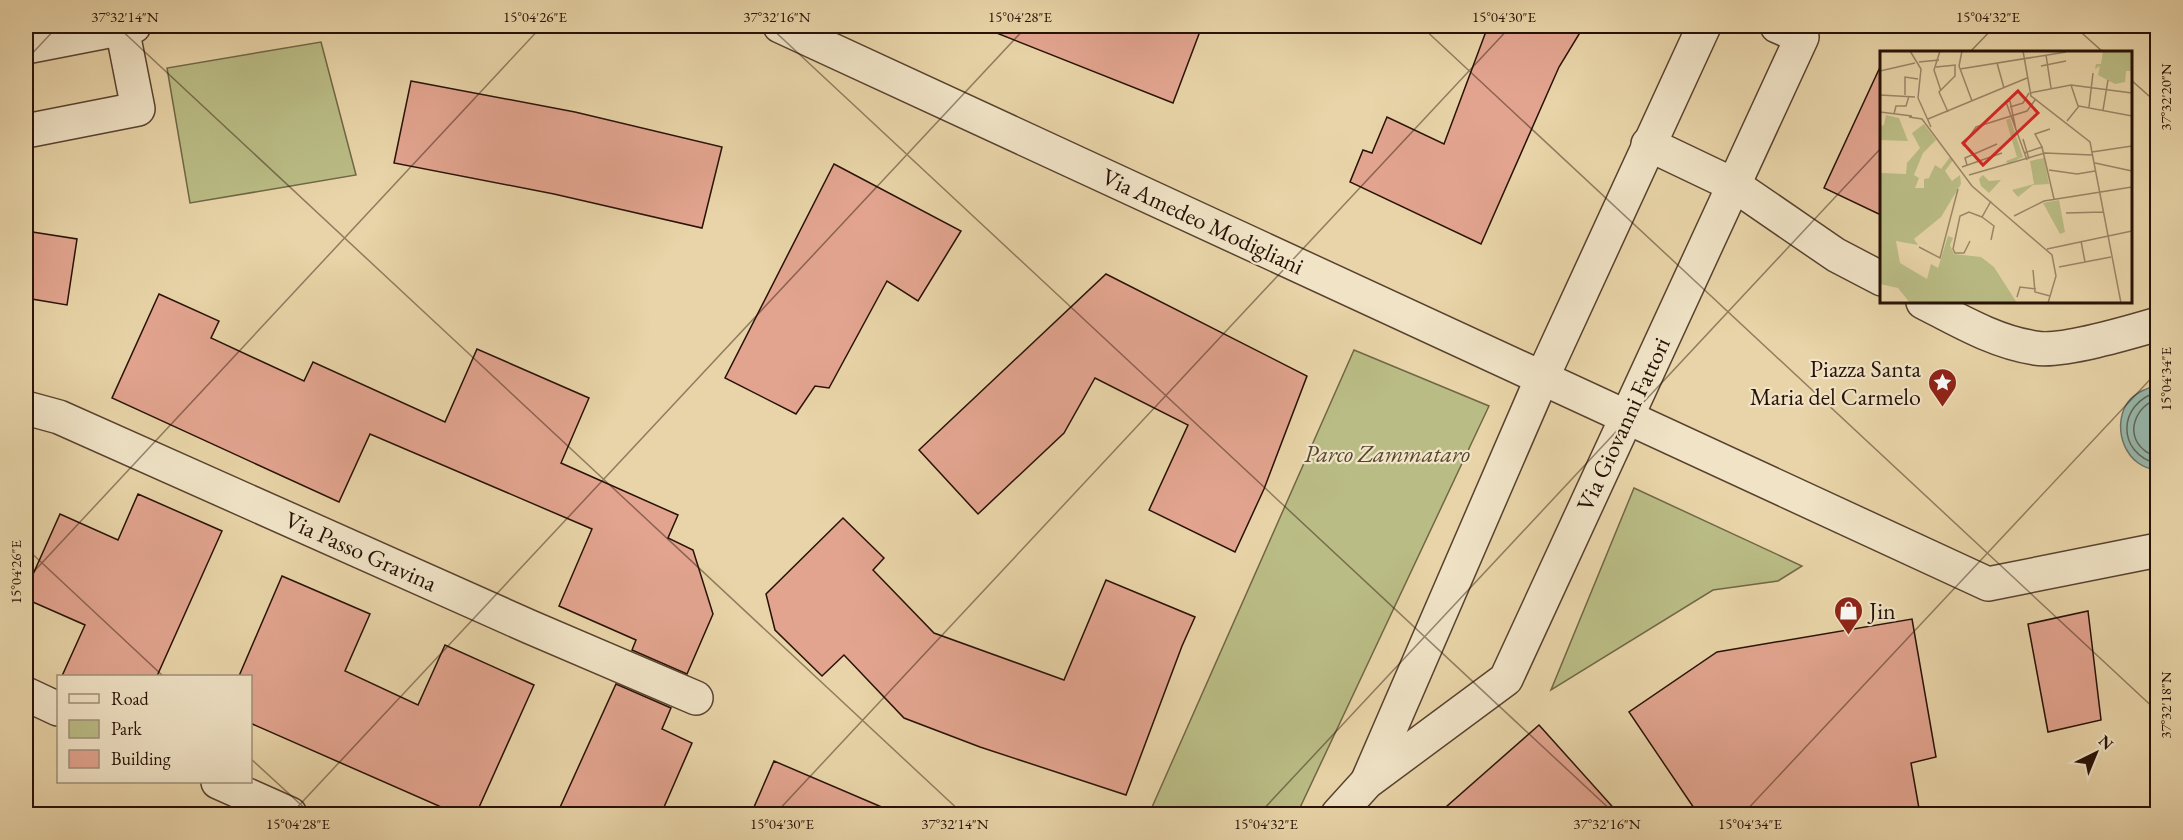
<svg xmlns="http://www.w3.org/2000/svg" width="2183" height="840" font-family="'EB Garamond',serif">
<style>
.green{fill:#babc85;stroke:#716746;stroke-width:1.5}
.water{fill:#97b8ac;stroke:#6b766a;stroke-width:1.5}
.lines{fill:none;stroke-linecap:round;stroke-linejoin:round}
.shore{stroke:#60655a;stroke-width:1.5}
.building{fill:#e2a48f;stroke:#281207;stroke-width:1.5}
.minor-casing{stroke:#58422f;stroke-width:36}
.minor{stroke:#f0e3c6;stroke-width:33}
.ticks{fill:none;stroke:#281207;stroke-width:1.5;stroke-opacity:0.45}
.labels{text-anchor:middle;dominant-baseline:central;stroke-width:4.5;stroke-linejoin:round;paint-order:stroke}
.street-label{font-size:24px;fill:#281207;stroke:#f0e3c6}
.poi-label{font-size:24px;fill:#281207;stroke:#f0e3c6;text-anchor:end}
.park-label{font-size:24px;font-style:italic;fill:#54452d;stroke:#f0e3c6}
.inset-road{fill:none;stroke:#9b8668;stroke-width:1.5}
.view{fill:#d62828;fill-opacity:0.15;stroke:#d62828;stroke-width:3}
.inset-edge{fill:none;stroke:#281207;stroke-width:3}
.neatline{fill:none;stroke:#281207;stroke-width:2}
.ticks-label{font-size:15px;text-anchor:middle;fill:#281207}
</style>
<rect width="100%" height="100%" fill="#e8d4a8"/>
<filter id="stains"><feTurbulence type="fractalNoise" baseFrequency=".00333" numOctaves="4"/><feColorMatrix values="0 0 0 0 .2 0 0 0 0 .09 0 0 0 0 .02 0 0 0 .5 -.17"/></filter>
<radialGradient id="worn" r=".72"><stop offset=".6" stop-color="#630" stop-opacity="0"/><stop offset="1" stop-color="#630" stop-opacity=".3"/></radialGradient>
<!-- green -->
<g class="green">
<path d="M321,42l35,133 -166,28 -23,-135z"/>
<path d="M1354,350l135,56 -192,408h-148z"/>
<path d="M1634,488l168,78 -24,15 -65,9 -162,100z"/>
</g>
<!-- water -->
<path class="water" d="M2157,385l1,85c-32,-2 -46,-40 -32,-65 7,-12 20,-16 31,-20z"/>
<g class="lines">
<!-- shore -->
<g class="shore">
<path d="M2158,392c-41,11 -42,62 0,72"/>
<path d="M2158,399c-22,6 -34,35 -14,51 3,3 9,5 14,7"/>
</g>
</g>
<!-- building -->
<g class="building">
<path d="M984,26h218l-29,77 -189,-75z"/>
<path d="M1488,26h96l-25,41 -78,177 -131,-62 13,-32 9,3 15,-36 57,27z"/>
<path d="M1881,65v150l-57,-27z"/>
<path d="M411,81l164,31 147,35 -20,81 -148,-34 -160,-31z"/>
<path d="M834,164l127,67 -43,70 -31,-20 -58,107 -14,-2 -19,28 -71,-36z"/>
<path d="M26,231l51,8 -10,66 -41,-7z"/>
<path d="M1106,274l201,102 -43,113 -29,63 -86,-42 39,-85 -93,-47 -31,55 -86,81 -59,-64z"/>
<path d="M159,294l60,27 -8,17 93,43 9,-19 132,60 32,-73 112,49 -28,65 117,52 -10,23 25,12 20,64 -26,60 -55,-24 4,-10 -77,-34 33,-77 -222,-95 -31,68 -227,-104z"/>
<path d="M138,494l84,37 -65,145h-95l23,-51 -59,-26v-9l34,-76 58,26z"/>
<path d="M843,518l41,40 -11,12 61,63 130,47 42,-100 89,37 -13,29 -56,149 -146,-48 -76,-29 -60,-63 -22,21 -47,-46 -9,-36z"/>
<path d="M282,576l88,38 -25,57 73,34 27,-60 89,40 -58,129h-19l-207,-91v-47h-11z"/>
<path d="M2088,611l13,109 -53,12 -20,-108z"/>
<path d="M1912,619l24,138 -25,6 9,51h-222l-69,-102 88,-60z"/>
<path d="M616,684l55,24 -9,21 30,14 -31,71h-104z"/>
<path d="M1539,725l80,89h-181z"/>
<path d="M774,761l124,53h-147z"/>
</g>
<g class="lines">
<defs>
<g id="minor">
<path d="M780,26l1208,558 170,-34"/>
<path d="M26,47l108,-21"/>
<path d="M26,131l112,-22 -16,-81"/>
<path d="M1648,144l86,41 102,70 46,24"/>
<path d="M1923,302c35,18 72,40 112,46 25,5 96,-16 123,-24"/>
<path d="M26,408l33,9 471,210 166,71"/>
<path d="M26,694l32,15"/>
<path d="M1368,780l174,-402 162,-352"/>
<path d="M218,782l72,32"/>
<path d="M1338,814l29,-32 139,-103 296,-642 -25,-11"/>
</g>
</defs>
<!-- minor casing -->
<use href="#minor" class="minor-casing"/>
<!-- minor -->
<use href="#minor" class="minor"/>
</g>
<!-- ticks -->
<path class="ticks" d="M117,26l846,788M769,26l846,788M1421,26l737,686M2074,26l29,26M1970,52l25,-26M26,60l32,-34M2130,79l28,25M26,548l137,128M26,580l516,-554M250,758l61,56M291,814l736,-788M775,814l736,-788M1259,814l623,-667M1743,814l415,-443"/>
<!-- icons -->
<defs>
<symbol id="sight-pin" viewBox="-11 -11 22 30"><path d="M0 17L-7.5 6A9.5 9.5 0 1 1 7.5 6Z" fill="#8f2418" stroke="#f0e3c6"/><path d="M0-6L1.8-2.2L6-1.7L2.9 1.2L3.7 5.4L0 3.3L-3.7 5.4L-2.9 1.2L-6-1.7L-1.8-2.2Z" fill="#fff"/></symbol>
<symbol id="shop-pin" viewBox="-11 -11 22 30"><path d="M0 17L-7.5 6A9.5 9.5 0 1 1 7.5 6Z" fill="#8f2418" stroke="#f0e3c6"/><path d="M-5-2.5h2.3a2.7 3.5 0 0 1 5.4 0H5L5.5 6h-11ZM-1.5-2.5h3a1.5 2.3 0 0 0-3 0Z" fill="#fff"/></symbol>
</defs>
<g fill-rule="evenodd">
<use href="#sight-pin" x="1926" y="366" width="33" height="45"/>
<use href="#shop-pin" x="1832" y="594" width="33" height="45"/>
</g>
<g class="labels">
<!-- street labels -->
<g class="street-label">
<text transform="translate(1203 221) rotate(25)">Via Amedeo Modigliani</text>
<text transform="translate(1623 424) rotate(-65)">Via Giovanni Fattori</text>
<text transform="translate(361 551) rotate(24)">Via Passo Gravina</text>
</g>
<!-- poi labels -->
<g class="poi-label">
<text x="1921" y="368">Piazza Santa<tspan x="1921" dy="28">Maria del Carmelo</tspan></text>
<text x="1869" y="610" text-anchor="start">Jin</text>
</g>
<!-- park labels -->
<g class="park-label">
<text x="1387" y="453">Parco Zammataro</text>
</g>
</g>
<!-- overview -->
<g transform="translate(1880 51)">
<rect width="252" height="252" fill="#e8d4a8"/>
<path d="M223,0h29v20h-6l-1,11 -10,2 -17,-9 2,-9 -5,3 1,-5h5zM6,64l13,3 9,23 -28,-1v-14l4,-1zM130,67l13,39 -15,7 -2,-3 11,-4 -11,-37zM44,73l12,16 -13,13 -9,22 5,3 -4,10h9v-9l5,-1 6,-13 6,4 9,-12 3,3 -8,11 7,10 8,-6 1,9 -20,33 -27,22 4,6 -22,-4 4,22 27,16 4,-15 7,4 10,-32 5,2 -3,7 4,9 27,3 13,10 23,36h-107l-12,-15 -18,-4v-111l26,1 1,-11 13,-15 -8,-15zM164,107l5,26 -16,1 -15,12 -6,-7 22,-6 -4,-23zM103,124l6,6 12,-1 -12,13 -8,-7 -2,-7zM179,149l6,32 -5,2 -17,-31z" fill="#babc85"/>
<path class="inset-road" d="M30,0l11,18 -3,29 13,29M60,0l-6,19 7,21M82,0l-3,15 13,35M143,0l8,45 59,46 31,161M166,4l5,33M39,11l20,-2M117,12l7,25M161,15l25,-5M56,16l20,-2M80,18l106,-17M0,20l35,-8M191,34l7,21M150,42l41,-8 61,8M0,44l35,2M25,44v-18l13,2M130,50l-4,1 21,58M130,50l6,29M130,56l13,-4 6,-10M209,56l4,-34M223,59l5,-30M0,61l32,4M68,61l-9,-20 16,-16v-10M14,63l2,-8h10l3,-10M29,66l13,2 50,67 80,69 4,21 -8,27M48,68l99,-41M187,70l12,-15 53,10M143,88l6,20M83,95l13,-19 51,-16 8,-11M162,96l-7,-13 15,-5M212,101l40,-6M144,102l18,-6 12,52M215,112l37,8M87,114l-2,-7 32,-14M82,116l40,-14M169,119l28,4 18,-3M89,124l76,-22 47,2M186,162l37,-1M134,165l30,-15 88,-14M102,166l12,9 -3,14M90,190l-6,12h-9l-2,-4 7,-33 9,-4 13,5 9,-16M201,190l4,21M39,196l21,11 18,-69M167,198l85,-18M179,216l52,-10M153,219l2,22 15,4M137,246l3,-10 16,2"/>
<path class="view" d="M138,40l20,22 -55,52 -20,-22z"/>
<rect width="252" height="252" class="inset-edge"/>
</g>
<!-- margin -->
<rect width="2183" height="840" fill="none" stroke="#e8d4a8" stroke-width="66"/>
<!-- legend -->
<rect x="57" y="675" width="195" height="108" fill="#f0e3c6" stroke="#a08f7a" stroke-width="1.5"/>
<rect x="69" y="694" width="30" height="9" fill="#f0e3c6" stroke="#a08f7a" stroke-width="1.5"/>
<text x="111" y="705" font-size="18" fill="#281207">Road</text>
<rect x="69" y="720" width="30" height="18" fill="#babc85" stroke="#a08f7a" stroke-width="1.5"/>
<text x="111" y="735" font-size="18" fill="#281207">Park</text>
<rect x="69" y="750" width="30" height="18" fill="#e2a48f" stroke="#a08f7a" stroke-width="1.5"/>
<text x="111" y="765" font-size="18" fill="#281207">Building</text>
<!-- north arrow -->
<g transform="translate(2096 753) rotate(43)" stroke="#f0e3c6" stroke-width="4.5" paint-order="stroke">
<path d="M0-4.5L10 22L0 15L-10 22Z" fill="#281207"/>
<text y="-9" font-size="16" font-weight="bold" text-anchor="middle" fill="#281207">N</text>
</g>
<rect x="33" y="33" width="2117" height="774" class="neatline"/>
<g class="ticks-label">
<text x="125" y="22">37°32'14"N</text>
<text x="535" y="22">15°04'26"E</text>
<text x="777" y="22">37°32'16"N</text>
<text x="1020" y="22">15°04'28"E</text>
<text x="1504" y="22">15°04'30"E</text>
<text x="1988" y="22">15°04'32"E</text>
<text transform="translate(2166 97) rotate(-90)" y="5">37°32'20"N</text>
<text transform="translate(2166 379) rotate(-90)" y="5">15°04'34"E</text>
<text transform="translate(16 572) rotate(-90)" y="5">15°04'26"E</text>
<text transform="translate(2166 705) rotate(-90)" y="5">37°32'18"N</text>
<text x="298" y="829">15°04'28"E</text>
<text x="782" y="829">15°04'30"E</text>
<text x="955" y="829">37°32'14"N</text>
<text x="1266" y="829">15°04'32"E</text>
<text x="1607" y="829">37°32'16"N</text>
<text x="1750" y="829">15°04'34"E</text>
</g>
<rect width="100%" height="100%" filter="url(#stains)"/>
<rect width="100%" height="100%" fill="url(#worn)"/>
</svg>
